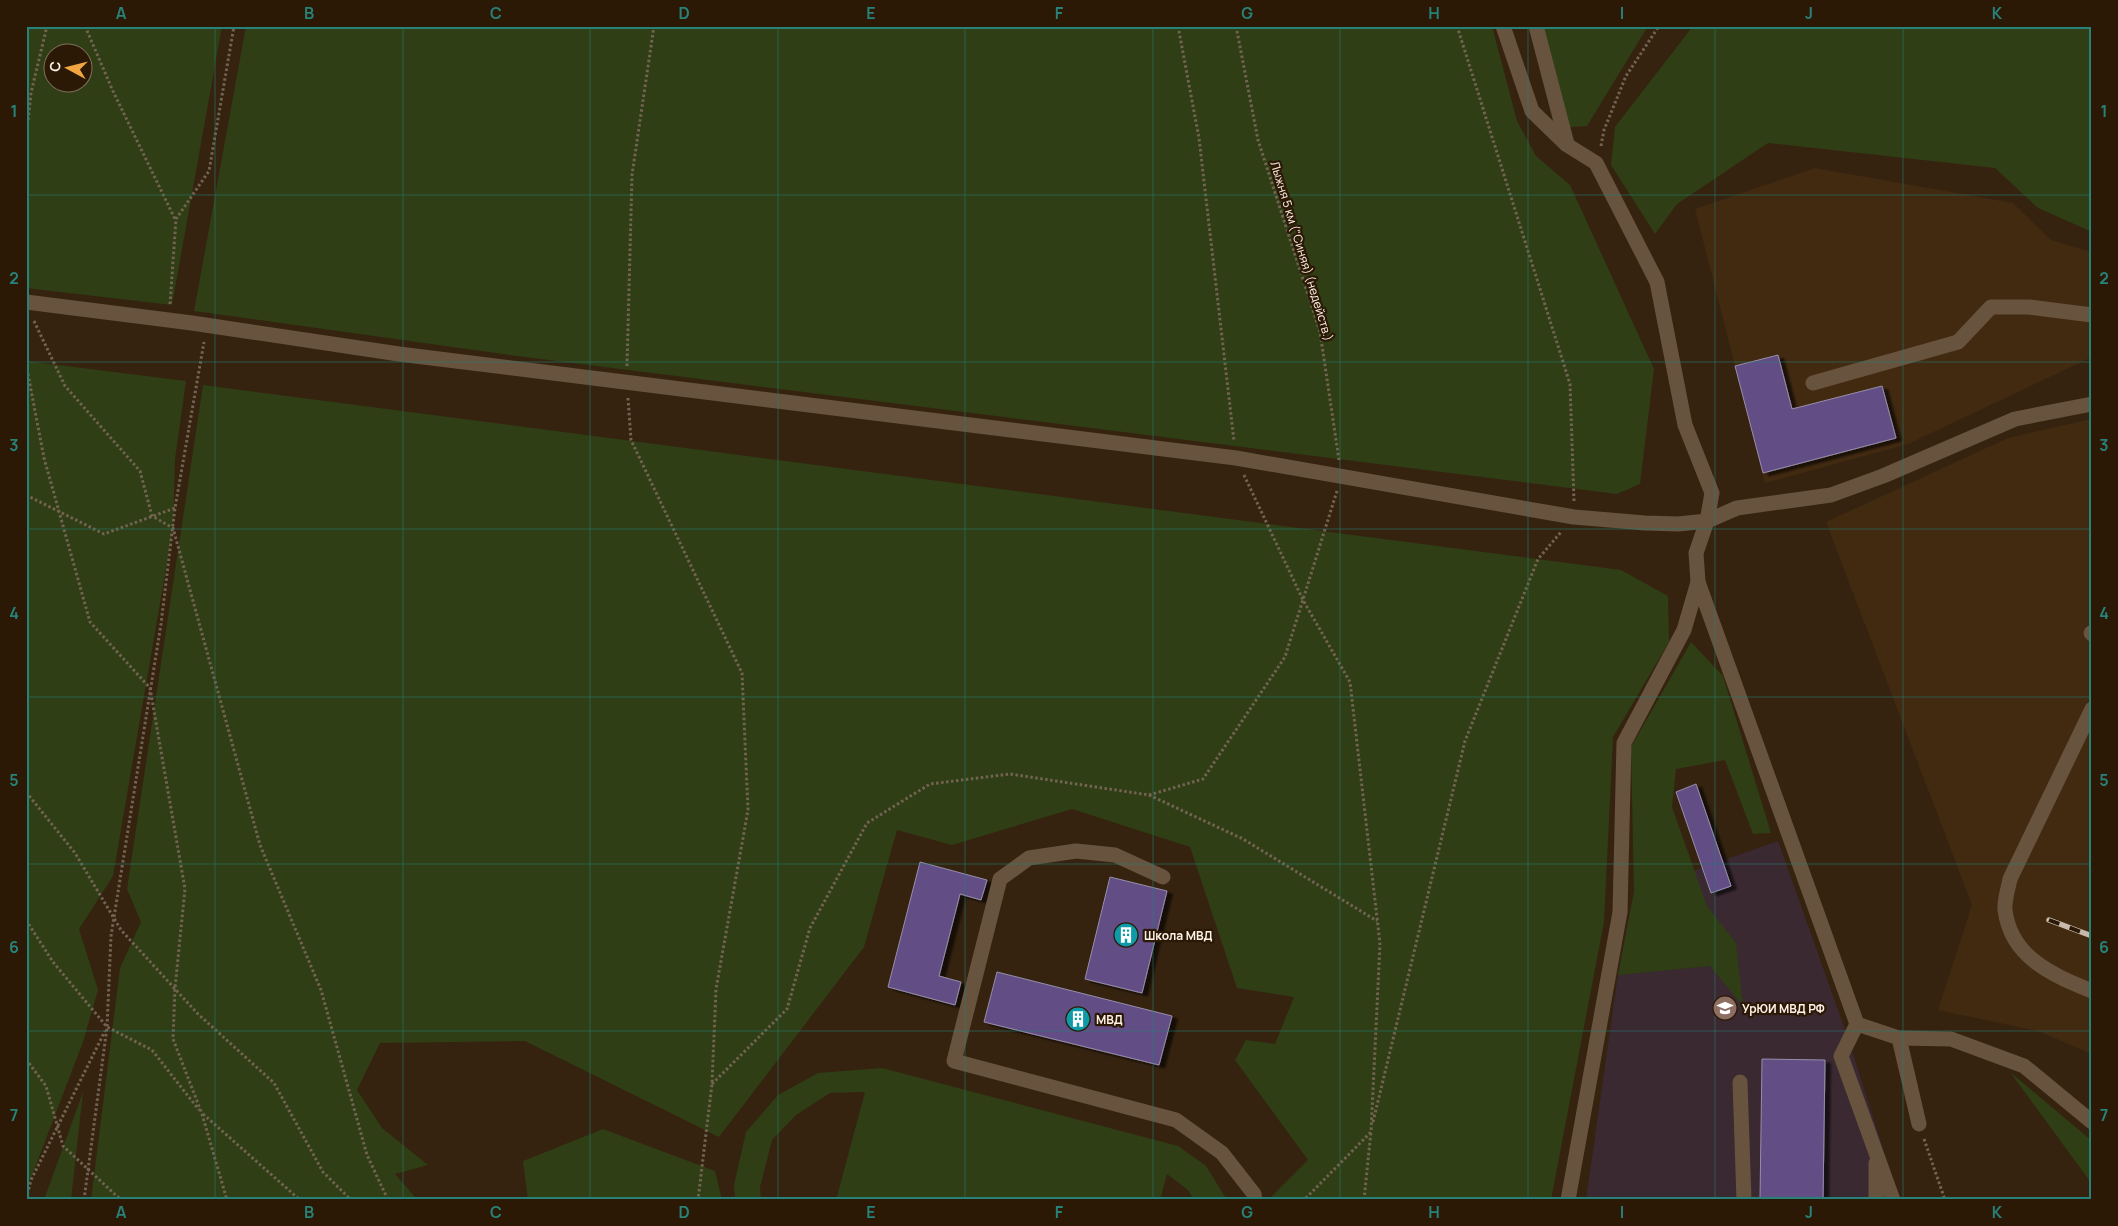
<svg xmlns="http://www.w3.org/2000/svg" width="2118" height="1226" font-family="Manrope,sans-serif">
<style>
.built{fill:#422a11}
.education{fill:#3a2931}
.green{fill:#2f3e14;fill-rule:evenodd}
.building{fill:#624d85;stroke:#978eaa;filter:url(#shadow)}
.lines{fill:none;stroke-linecap:round;stroke-linejoin:round}
.path{stroke:#736352;stroke-width:3;stroke-dasharray:2.5 2.5;stroke-linecap:butt}
.minor{stroke:#68533f;stroke-width:15}
.rail-casing{stroke:#c7b9ab;stroke-width:5.5}
.rail{stroke:#2b1906;stroke-width:4;stroke-dasharray:11;stroke-linecap:butt}
.grid{fill:none;stroke:#27827a;stroke-width:1;stroke-opacity:0.55}
.labels{text-anchor:middle;dominant-baseline:central;stroke-width:4.5;stroke-linejoin:round;paint-order:stroke}
.street-label{font-size:12px;fill:#fef1e5;stroke:#2b1906}
.poi-label{font-size:12px;font-weight:bold;fill:#fef1e5;stroke:#2b1906;text-anchor:start}
.neatline{fill:none;stroke:#27827a;stroke-width:2}
.grid-label{font-size:16px;text-anchor:middle;font-weight:bold;fill:#27827a}
</style>
<defs>
<filter id="shadow"><feDropShadow dx="5.5" dy="3" stdDeviation="1" flood-color="#0009"/></filter>
</defs>
<rect width="100%" height="100%" fill="#352310"/>
<!-- built -->
<g class="built">
<path d="M1815,168l198,35 38,37 41,12v105l-184,87 -143,39 -70,-274z"/>
<path d="M2092,419v635l-54,-23 -100,-21 34,-105 -146,-383 182,-84z"/>
</g>
<!-- education -->
<path class="education" d="M1778,841l71,200 50,159h-313l32,-225 16,-83z"/>
<!-- green -->
<g class="green">
<path d="M26,26h196l-50,279 -146,-17zM52,52h30v30h-30z"/>
<path d="M246,26h1246l25,95 19,35 34,29 84,184 -14,115 -23,10 -1092,-137 -331,-46z"/>
<path d="M1541,26h107l-61,100 -17,1z"/>
<path d="M1693,26h399v206l-54,-24 -43,-40 -227,-25 -91,61 -22,30 -44,-69 4,-38z"/>
<path d="M26,361l160,20 -11,78 -2,69 -60,348 -34,53 19,61 -15,52 -57,149z"/>
<path d="M203,385l1418,185 47,26 1,46 -56,95 -9,185 -53,278h-278l-1,-4 36,-36 -73,-100 11,-20 29,4 19,-47 -57,-9 -47,-141 -118,-38 -120,36 -55,-15 -33,117 -145,190 -194,-96 -145,2 -23,47 25,38 46,37 -33,9 20,23 1,3h-325l29,-232 21,-46 -14,-33z"/>
<path d="M1691,642l32,34 48,157 -18,1 -28,-74 -49,9 -4,38 35,99 29,37 7,63 -33,-40 -92,9 16,-83 -3,-145z"/>
<path d="M882,1068l296,78 28,20 21,34h-33l-6,-10 -21,-16 -7,26h-324l29,-108 -35,1 -34,22 -24,25 -12,47 1,13h-26l-1,-15 12,-53 32,-37 40,-22z"/>
<path d="M2010,1072l82,69v43z"/>
<path d="M83,1092l-12,108h-27z"/>
<path d="M603,1129l112,42 7,29h-194l-5,-39z"/>
</g>
<!-- building -->
<g class="building">
<path d="M1778,355l14,54 90,-23 14,52 -133,35 -28,-107z"/>
<path d="M1696,784l35,102 -20,7 -35,-101z"/>
<path d="M920,862l67,18 -6,20 -21,-6 -21,82 22,6 -6,23 -67,-18z"/>
<path d="M1110,877l57,14 -25,102 -57,-14z"/>
<path d="M997,972l175,44 -13,49 -175,-43z"/>
<path d="M1762,1059l63,1 -2,140h-63z"/>
</g>
<g class="lines">
<!-- path -->
<g class="path">
<path d="M85,26l27,63 63,130"/>
<path d="M1178,26l21,112 35,303"/>
<path d="M1236,26l22,114 62,192 19,128"/>
<path d="M1457,26l113,358 4,117"/>
<path d="M26,140l5,-47 16,-67"/>
<path d="M1601,146l3,-16 22,-54 33,-50"/>
<path d="M170,304l6,-85 33,-48 25,-145"/>
<path d="M34,321l31,65 75,85 12,45 21,12 87,317 61,145 46,165 21,45"/>
<path d="M26,364l18,94 46,164 60,66 35,201 -10,99 -2,51 29,75 25,86"/>
<path d="M627,366l5,-191 22,-149"/>
<path d="M628,398l3,42 111,233 6,137 -32,179 -4,95 -14,116"/>
<path d="M1244,475l59,125 47,82 30,262 -9,188 -67,68"/>
<path d="M26,495l78,39 71,-26"/>
<path d="M26,792l49,61 46,77 77,84 76,69 49,89 28,28"/>
<path d="M1149,795l94,44 134,82"/>
<path d="M26,920l27,42 54,65 45,23 47,60"/>
<path d="M26,1059l20,27 17,60 58,54"/>
<path d="M712,1084l75,-75 23,-81 57,-105 63,-39 80,-10 139,21 54,-16 82,-122 52,-166"/>
<path d="M203,1114l97,86"/>
<path d="M1373,1122l92,-381 73,-182 23,-27"/>
<path d="M1924,1139l21,61"/>
<path d="M26,1199l5,-19 74,-149"/>
<path d="M84,1200l23,-173 4,-91 50,-312 14,-116 29,-166"/>
<path d="M1364,1200l7,-69"/>
</g>
<!-- minor -->
<g class="minor">
<path d="M1503,26l29,85 35,34 29,18 61,119 28,143 27,68 -5,28 -11,32 2,29 -14,48 -60,113 -4,169 -52,288"/>
<path d="M1536,26l31,118"/>
<path d="M26,302l166,21 207,31 837,104 338,59 71,6 33,1 29,-3 30,-13 94,-13 52,-19 132,-57 77,-15"/>
<path d="M1813,383l145,-41 33,-35h38l63,8"/>
<path d="M1698,582l159,442 42,14 20,86"/>
<path d="M2091,633l1,1"/>
<path d="M2092,709l-82,170c-2,10 -6,22 -5,31 6,48 48,65 87,81"/>
<path d="M1163,877l-48,-22 -39,-4 -47,7 -29,21 -46,182 222,59 46,33 32,41 1,6"/>
<path d="M1857,1024l-16,32 52,144"/>
<path d="M1899,1038l52,1 73,27 68,56"/>
<path d="M1740,1082l4,118"/>
<path d="M1876,1200v-37"/>
</g>
<defs>
<path id="rail" d="M2049,920l43,16"/>
</defs>
<!-- rail casing -->
<use href="#rail" class="rail-casing"/>
<!-- rail -->
<use href="#rail" class="rail"/>
</g>
<!-- grid -->
<path class="grid" d="M215,26v1174M403,26v1174M590,26v1174M778,26v1174M965,26v1174M1153,26v1174M1340,26v1174M1528,26v1174M1715,26v1174M1903,26v1174M26,195h2066M26,362h2066M26,529h2066M26,697h2066M26,864h2066M26,1031h2066"/>
<!-- icons -->
<defs>
<symbol id="building-disc" viewBox="-11 -11 22 22"><circle r="9.5" fill="#0f9aa8" stroke="#2b1906"/><path d="M-4-6H4V6H1V3H-1V6H-4ZM-2.5-4.3h1.7v1.8h-1.7ZM.8-4.3h1.7v1.8H.8ZM-2.5-1h1.7V.8h-1.7ZM.8-1h1.7V.8H.8Z" fill="#fff"/></symbol>
<symbol id="university-disc" viewBox="-11 -11 22 22"><circle r="9.5" fill="#8d6e63" stroke="#2b1906"/><path d="M0-5L7-2L0 1L-7-2ZM-4 1L0 2.5L4 1V4Q0 6-4 4Z" fill="#fff"/></symbol>
</defs>
<g fill-rule="evenodd">
<use href="#building-disc" x="1112" y="921" width="28" height="28"/>
<use href="#university-disc" x="1711" y="994" width="28" height="28"/>
<use href="#building-disc" x="1064" y="1005" width="28" height="28"/>
</g>
<g class="labels">
<!-- street labels -->
<g class="street-label">
<text transform="translate(1302 251) rotate(73)">Лыжня 5 км ("Синяя) (недейств.)</text>
</g>
<!-- poi labels -->
<g class="poi-label">
<text x="1144" y="935">Школа МВД</text>
<text x="1742" y="1008">УрЮИ МВД РФ</text>
<text x="1096" y="1019">МВД</text>
</g>
</g>
<!-- border -->
<rect width="2118" height="1226" fill="none" stroke="#2b1906" stroke-width="55"/>
<!-- north arrow -->
<g transform="translate(68 68) rotate(277)"><circle r="24" fill="#2b1906" stroke="#7f6f5f"/>
<path d="M0-4L9 19L0 12L-9 19Z" fill="#f1a640"/>
<text y="-8" font-size="14" font-weight="bold" text-anchor="middle" fill="#fef1e5">С</text>
</g>
<rect x="28" y="28" width="2062" height="1170" class="neatline"/>
<g class="grid-label">
<text x="121" y="19">A</text>
<text x="309" y="19">B</text>
<text x="496" y="19">C</text>
<text x="684" y="19">D</text>
<text x="871" y="19">E</text>
<text x="1059" y="19">F</text>
<text x="1247" y="19">G</text>
<text x="1434" y="19">H</text>
<text x="1622" y="19">I</text>
<text x="1809" y="19">J</text>
<text x="1997" y="19">K</text>
<text x="14" y="117">1</text>
<text x="2104" y="117">1</text>
<text x="14" y="284">2</text>
<text x="2104" y="284">2</text>
<text x="14" y="451">3</text>
<text x="2104" y="451">3</text>
<text x="14" y="619">4</text>
<text x="2104" y="619">4</text>
<text x="14" y="786">5</text>
<text x="2104" y="786">5</text>
<text x="14" y="953">6</text>
<text x="2104" y="953">6</text>
<text x="14" y="1121">7</text>
<text x="2104" y="1121">7</text>
<text x="121" y="1218">A</text>
<text x="309" y="1218">B</text>
<text x="496" y="1218">C</text>
<text x="684" y="1218">D</text>
<text x="871" y="1218">E</text>
<text x="1059" y="1218">F</text>
<text x="1247" y="1218">G</text>
<text x="1434" y="1218">H</text>
<text x="1622" y="1218">I</text>
<text x="1809" y="1218">J</text>
<text x="1997" y="1218">K</text>
</g>
</svg>
